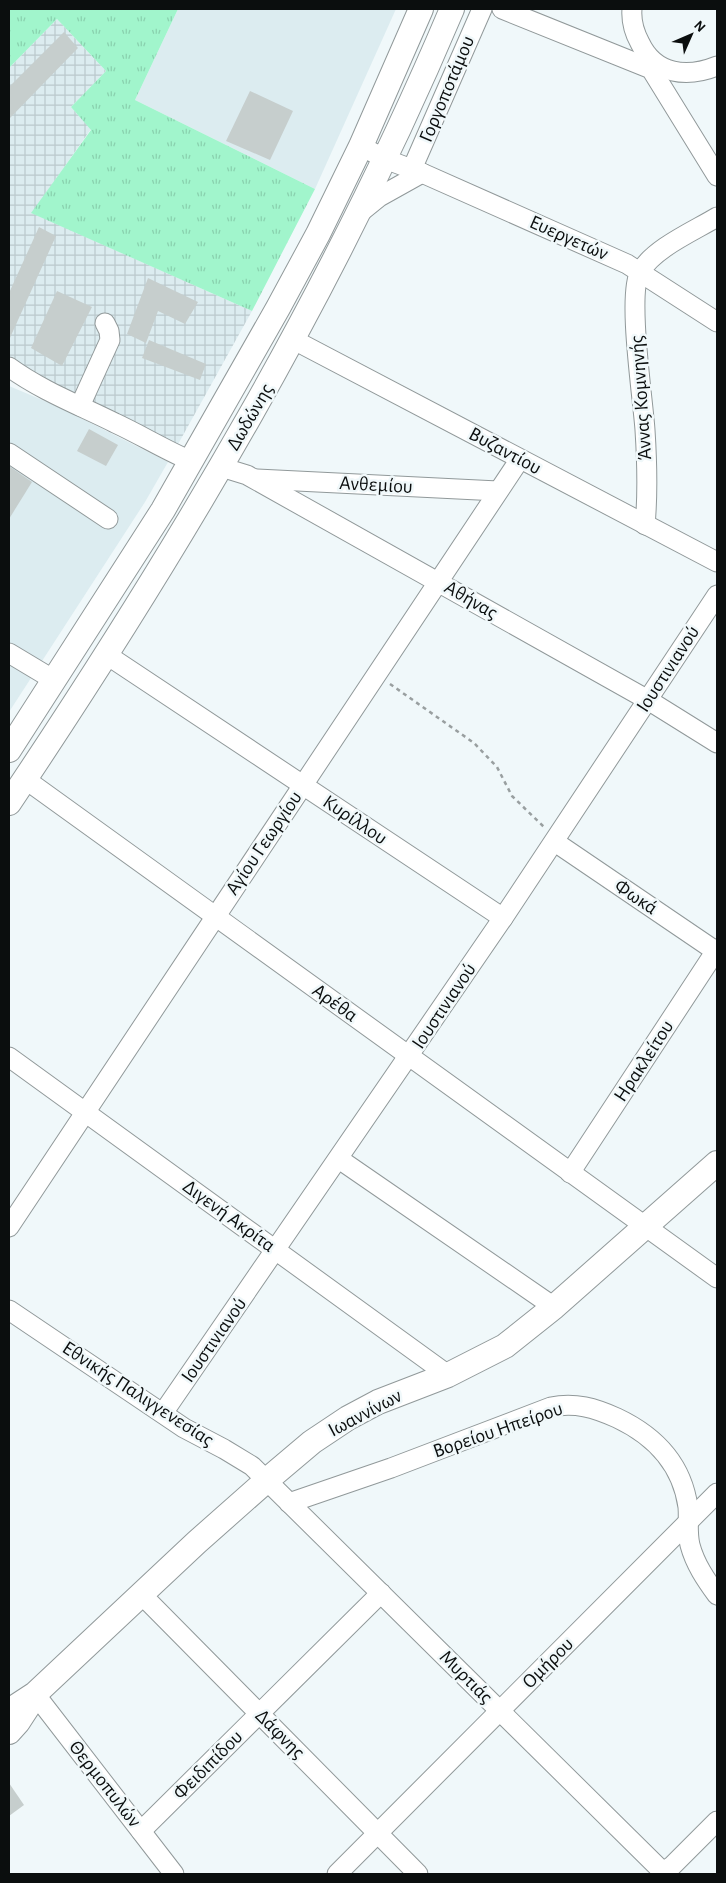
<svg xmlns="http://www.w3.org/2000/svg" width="726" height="1883" font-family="'Alegreya Sans',sans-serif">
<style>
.built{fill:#dcecf0}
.industrial{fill:url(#industrial-grid)}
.grass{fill:url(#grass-tufts)}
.building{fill:#c6cecd}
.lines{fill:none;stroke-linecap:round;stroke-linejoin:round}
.minor-casing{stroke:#91999a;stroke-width:21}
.major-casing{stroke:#91999a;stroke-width:26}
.path{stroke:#999fa0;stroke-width:2.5;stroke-dasharray:4 4;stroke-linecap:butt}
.minor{stroke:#fff;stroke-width:19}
.major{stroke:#fff;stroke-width:24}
.labels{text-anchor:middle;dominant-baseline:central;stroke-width:5;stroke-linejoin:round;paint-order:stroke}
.street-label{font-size:20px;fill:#0b0e0e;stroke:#f0f8fa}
</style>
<defs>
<pattern id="industrial-grid" width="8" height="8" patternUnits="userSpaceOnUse" patternTransform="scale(1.25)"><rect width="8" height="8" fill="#dcecf0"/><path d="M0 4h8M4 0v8" fill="none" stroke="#bbc9cd"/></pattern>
<pattern id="grass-tufts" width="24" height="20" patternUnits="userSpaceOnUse" patternTransform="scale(1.25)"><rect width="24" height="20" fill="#a1f5cc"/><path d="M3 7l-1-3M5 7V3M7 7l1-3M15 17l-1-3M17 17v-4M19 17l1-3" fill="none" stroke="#89d1ae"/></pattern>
</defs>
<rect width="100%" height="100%" fill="#f0f8fa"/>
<!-- built -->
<g class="built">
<path d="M178,9h218l-81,180 -180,-89z"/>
<path d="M9,386l50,21 109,55 -23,40 -136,210z"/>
</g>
<!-- industrial -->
<path class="industrial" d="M57,19l49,52 -35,36 20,22 -59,84 220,98 -75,135 -116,-57 -52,-30v-291z"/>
<!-- grass -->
<path class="grass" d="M9,9h169l-43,91 180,89 -63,122 -221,-98 60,-83 -20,-23 35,-36 -49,-52 -48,49z"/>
<!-- building -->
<g class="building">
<path d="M64,32l14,16 -69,71v-32z"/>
<path d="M250,91l43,20 -23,49 -44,-19z"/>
<path d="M39,227l17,9 -47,104v-47z"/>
<path d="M148,278l50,24 -13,22 -27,-13 -12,32 -19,-9z"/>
<path d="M57,291l35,16 -30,59 -31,-18z"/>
<path d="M149,340l57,24 -6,16 -58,-22z"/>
<path d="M89,429l29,16 -12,21 -29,-15z"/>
<path d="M9,466l23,16 -23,37z"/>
<path d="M9,1783l15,22 -15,11z"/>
</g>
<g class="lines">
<defs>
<g id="minor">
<path d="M502,9l149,60 66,107"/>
<path d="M632,9c-1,12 2,23 8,34 15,32 47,35 77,23"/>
<path d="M361,146l24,13 37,14 205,91 90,58"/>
<path d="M412,169l70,-160"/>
<path d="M358,214l21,-17 43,-24"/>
<path d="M294,340l423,222"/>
<path d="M9,367c33,24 70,38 106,56 26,12 50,27 76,38"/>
<path d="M80,406l30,-66 -1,-9 -4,-8"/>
<path d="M9,453l99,66"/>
<path d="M221,467l26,8 401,225 69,43"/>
<path d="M257,479l241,12"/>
<path d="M645,525c3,-31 2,-64 0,-95 -2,-31 -18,-136 -5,-158 14,-24 54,-41 77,-55"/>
<path d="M9,653l45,27"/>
<path d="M107,655l396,263"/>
<path d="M25,779l692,499"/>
<path d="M555,842l162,110"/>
<path d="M9,1057l439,318"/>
<path d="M339,1159l215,148"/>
<path d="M570,1173l147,-224"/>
<path d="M9,1227l511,-768"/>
<path d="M9,1310l175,118 40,21 28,17 413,408"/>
<path d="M163,1413l340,-495 214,-323"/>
<path d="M289,1503l102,-35 160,-61c24,-5 44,1 66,11 38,18 65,46 71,89 1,12 -1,26 2,38 5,19 16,35 27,50"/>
<path d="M141,1594l277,280"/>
<path d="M35,1694l139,180"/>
<path d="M141,1831l240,-238"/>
<path d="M337,1874l380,-381"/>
<path d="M660,1874l12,-8 45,-45"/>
</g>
<g id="major">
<path d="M9,750l154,-240 115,-202 40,-74 43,-88 60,-137"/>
<path d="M9,803c169,-252 325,-514 443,-794"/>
<path d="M9,1711l26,-17 162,-152 70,-62 45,-38 36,-24 30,-16 70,-27 57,-29 49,-39 163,-144"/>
<path d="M9,1732l9,-10 13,-20"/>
</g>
</defs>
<!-- minor casing -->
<use href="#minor" class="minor-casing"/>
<!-- major casing -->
<use href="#major" class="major-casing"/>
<!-- path -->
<path class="path" d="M390,684l84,59 23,24 15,29 33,32"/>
<!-- minor -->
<use href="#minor" class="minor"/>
<!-- major -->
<use href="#major" class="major"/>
</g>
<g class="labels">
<!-- street labels -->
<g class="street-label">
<text transform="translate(447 89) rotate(-67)">Γοργοποτάμου</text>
<text transform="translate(569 238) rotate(24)">Ευεργετών</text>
<text transform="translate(641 398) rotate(-94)">Άννας Κομνηνής</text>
<text transform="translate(250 417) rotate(-60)">Δωδώνης</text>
<text transform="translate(505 451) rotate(28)">Βυζαντίου</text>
<text transform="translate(376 485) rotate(3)">Ανθεμίου</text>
<text transform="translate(471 600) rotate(30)">Αθήνας</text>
<text transform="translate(668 669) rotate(-57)">Ιουστινιανού</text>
<text transform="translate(355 820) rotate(34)">Κυρίλλου</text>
<text transform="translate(264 843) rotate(-56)">Αγίου Γεωργίου</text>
<text transform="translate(636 897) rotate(34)">Φωκά</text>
<text transform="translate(335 1003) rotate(36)">Αρέθα</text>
<text transform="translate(444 1006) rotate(-56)">Ιουστινιανού</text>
<text transform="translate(644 1061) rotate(-57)">Ηρακλείτου</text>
<text transform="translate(229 1216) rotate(36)">Διγενή Ακρίτα</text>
<text transform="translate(214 1340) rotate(-55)">Ιουστινιανού</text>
<text transform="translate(138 1394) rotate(33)">Εθνικής Παλιγγενεσίας</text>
<text transform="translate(365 1413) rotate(-28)">Ιωαννίνων</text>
<text transform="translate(498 1430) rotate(-19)">Βορείου Ηπείρου</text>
<text transform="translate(548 1663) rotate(-45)">Ομήρου</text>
<text transform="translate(466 1677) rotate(45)">Μυρτιάς</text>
<text transform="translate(280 1734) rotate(45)">Δάφνης</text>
<text transform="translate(208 1765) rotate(-45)">Φειδιπίδου</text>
<text transform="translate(105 1784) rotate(52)">Θερμοπυλών</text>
</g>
</g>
<!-- border -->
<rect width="726" height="1883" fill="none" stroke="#0b0e0e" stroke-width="20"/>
<!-- north arrow -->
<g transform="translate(691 35) rotate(45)" stroke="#f0f8fa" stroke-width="4" paint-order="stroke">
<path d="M0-4L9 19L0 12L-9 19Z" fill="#0b0e0e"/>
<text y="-8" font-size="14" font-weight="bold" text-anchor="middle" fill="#0b0e0e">N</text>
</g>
</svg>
